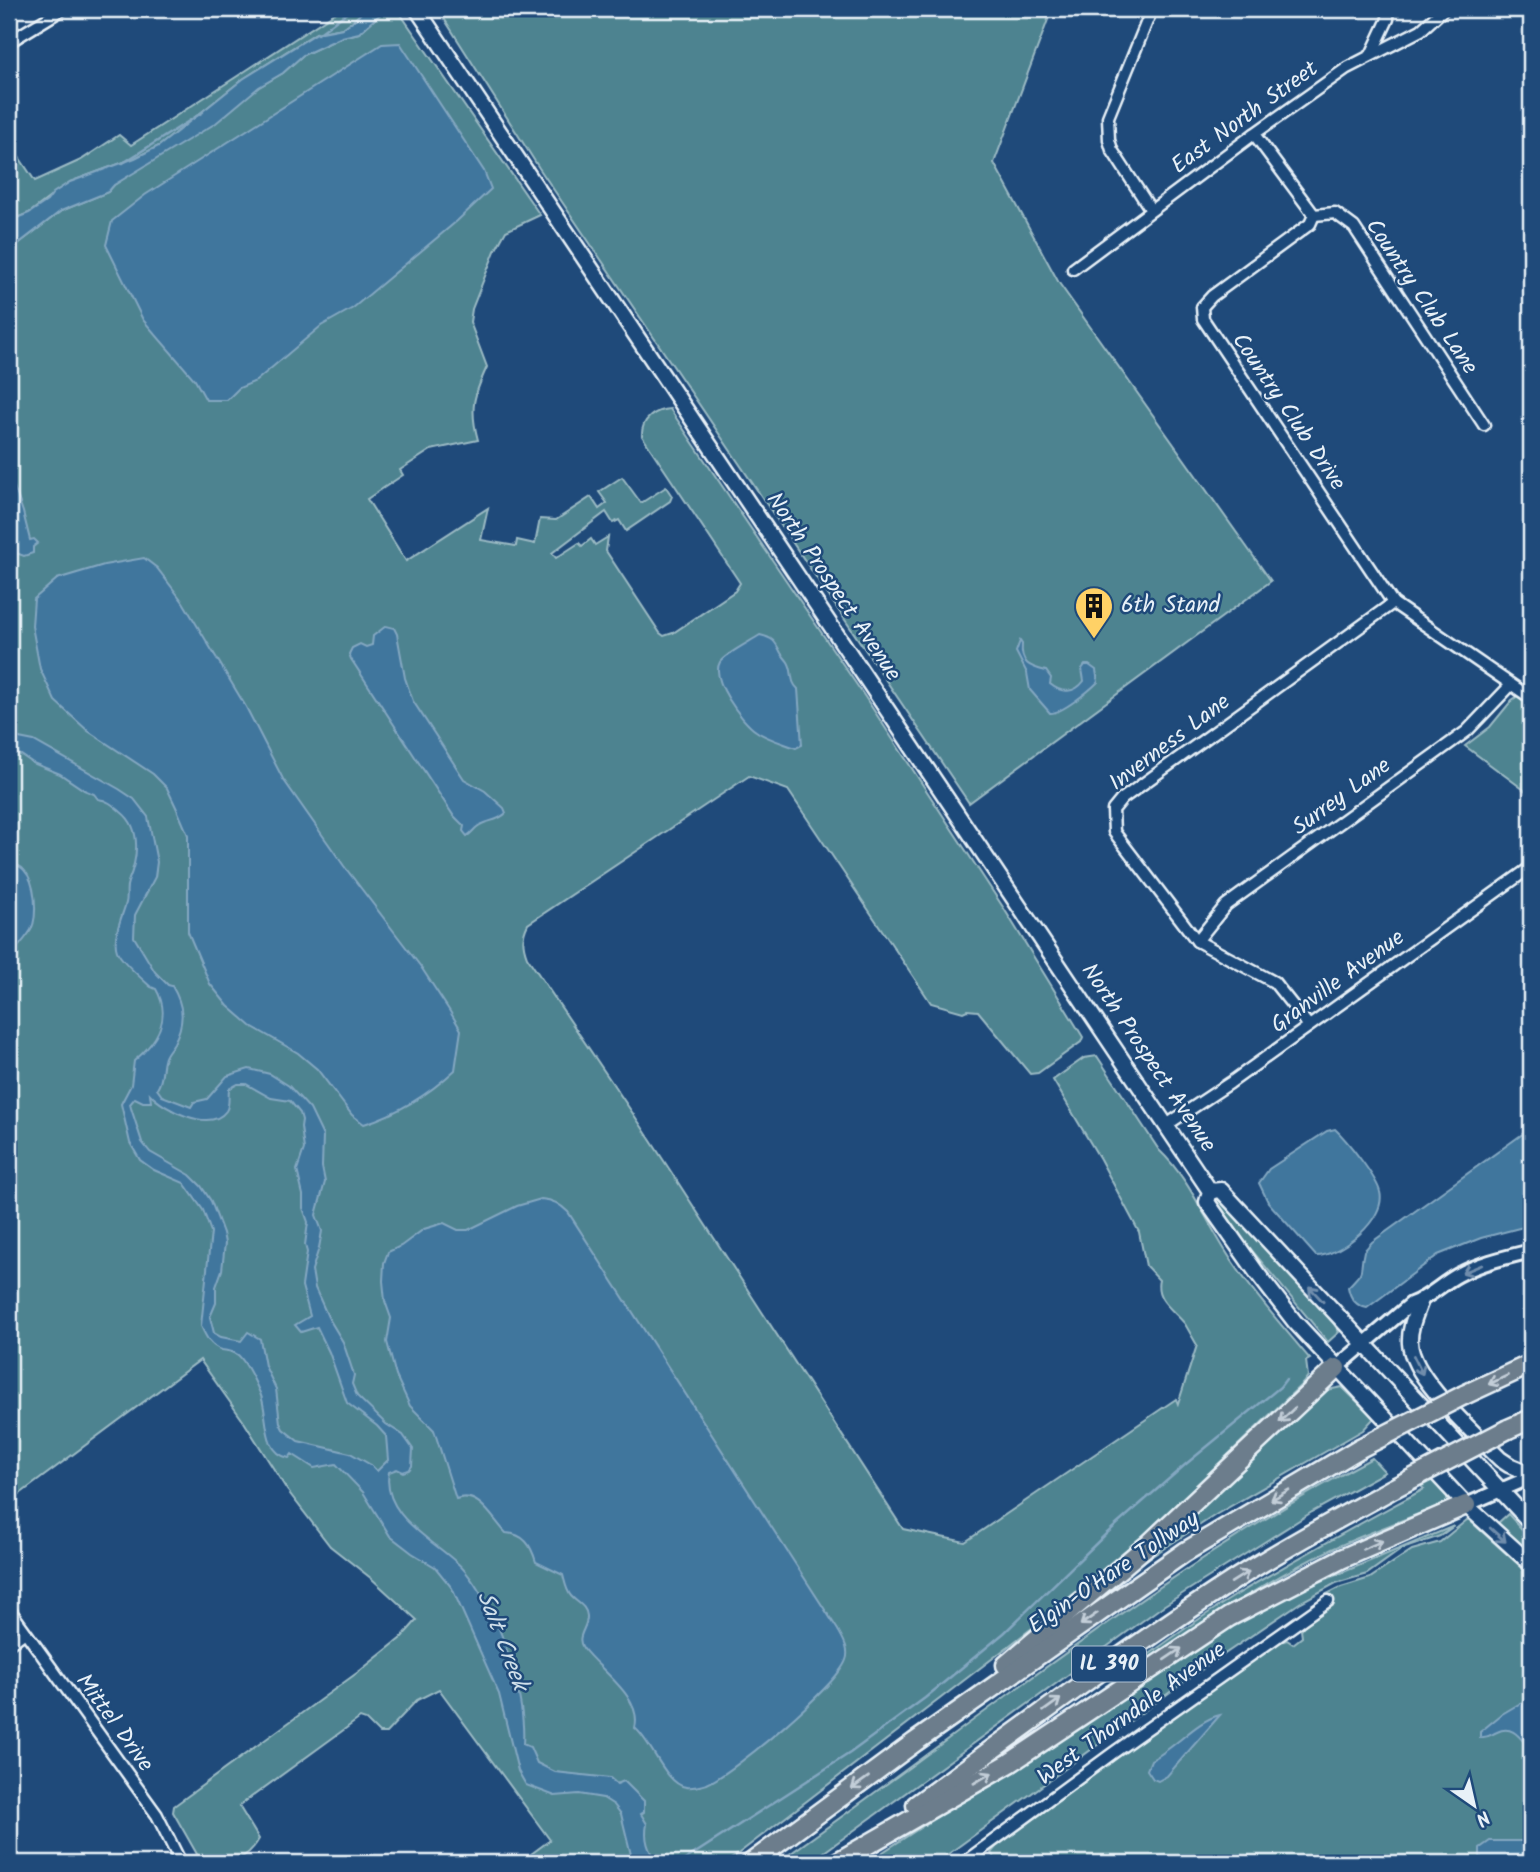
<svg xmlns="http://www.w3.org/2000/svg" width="1540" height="1872" font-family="Kalam,sans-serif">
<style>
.green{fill:#4e8390;stroke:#9bbac4;stroke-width:2}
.water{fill:#40769d;stroke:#83a7c1;stroke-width:2;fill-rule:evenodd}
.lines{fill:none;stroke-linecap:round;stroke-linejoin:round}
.stream{stroke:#83a7c1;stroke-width:2.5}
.minor-casing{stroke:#e8f1f8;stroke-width:15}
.tertiary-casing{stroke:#e8f1f8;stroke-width:18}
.secondary-casing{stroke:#e8f1f8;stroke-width:19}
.motorway-casing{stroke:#e8f1f8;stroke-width:23}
.minor{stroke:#1f4a7a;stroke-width:10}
.tertiary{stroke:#1f4a7a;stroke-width:12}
.secondary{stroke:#1f4a7a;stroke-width:14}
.motorway{stroke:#6c7d8c;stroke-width:18}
.motorway-bridge-casing{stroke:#e8f1f8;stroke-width:23;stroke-linecap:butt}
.motorway-bridge{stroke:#6c7d8c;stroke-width:18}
.oneway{stroke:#6f8dac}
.oneway2{stroke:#c3ced8}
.labels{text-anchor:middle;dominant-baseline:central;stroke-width:5;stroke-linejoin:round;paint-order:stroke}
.shield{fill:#1f4a7a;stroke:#acbfd2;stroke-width:2}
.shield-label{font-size:21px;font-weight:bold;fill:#e8f1f8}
.street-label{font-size:23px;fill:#e8f1f8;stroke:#1f4a7a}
.poi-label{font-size:23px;fill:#e8f1f8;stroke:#1f4a7a;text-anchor:start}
.water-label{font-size:24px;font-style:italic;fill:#cfdfea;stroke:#1f4a7a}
</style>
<rect width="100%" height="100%" fill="#1f4a7a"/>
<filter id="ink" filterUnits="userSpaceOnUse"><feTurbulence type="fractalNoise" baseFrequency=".0143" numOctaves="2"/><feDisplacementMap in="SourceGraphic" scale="14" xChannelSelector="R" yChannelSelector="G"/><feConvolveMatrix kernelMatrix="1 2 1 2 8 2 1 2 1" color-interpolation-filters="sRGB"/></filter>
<g filter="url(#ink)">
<!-- green -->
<g class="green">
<path d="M341,9h24l-11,11 -11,8 -27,5 -73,46 -84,67 -24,12 -65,24 -41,31 -20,8v-79l26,39 46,-21 38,-25 12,10z"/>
<path d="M386,9h11l143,206 -34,16 -11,20 -23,58 -2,13 17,45c-13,28 -18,41 -9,73l-47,10 -31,20 3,5 -36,24 39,62 82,-53 -7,32 35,6 1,-6 18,4 5,-25 16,1 35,-23 8,12 8,-6 -8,-11 23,-15 19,26 25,-16 6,9 -2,5 -44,30 -7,-11 -6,3 -7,-11 -54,41 4,5 23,-15 3,3 9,-7 4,6 13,-8 -2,14 54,82 4,3 9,-3 62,-42 5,-8 -98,-147c-1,-17 13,-26 28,-27l195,288 138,210 80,130 -2,5 -43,31 -8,1 -52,-63 -11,-1 -4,2 -32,-9 -143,-213 -39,-14 -221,148c-6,12 -6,20 -1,33l113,167 263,405 62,13 211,-143 2,5 19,-59c-4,-7 -8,-14 -12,-21 -10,-13 -31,-24 -26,-44l-13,-14 -7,-34 -39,-73 -47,-79 31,-22 13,-2 62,94c31,29 47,72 71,108 24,36 52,68 80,101l-4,2 2,15 -5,7 -184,176 -36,30 -357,274h-207l31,-23 -111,-151 -22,11 -31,33h-7l-13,-13 -6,-2 -121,88 20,33c-14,25 -32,24 -57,24l-29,-51 1,-6 187,-136 40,-32 16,-18 -45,-41 -42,-33 -43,-56 -43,-68 -44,-62 -191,142v-1251l52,-40 47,-19 6,-7 145,-98 24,-14 20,-18 39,-18 17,-4z"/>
<path d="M438,9h614l-58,154 65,120 212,298 -302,222 -430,-635z"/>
<path d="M1518,696l13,10v89l-66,-49 25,-19 22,-27z"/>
<path d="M1219,1198l113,123 7,11 -11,10 -103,-124 -11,-16z"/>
<path d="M1342,1387l32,31 -11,12 -146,84 -74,48 -2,-2 168,-157 18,-13z"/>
<path d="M1372,1458l13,14 -73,40 -149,94 -354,257h-32c196,-138 383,-293 595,-405z"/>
<path d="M1433,1480l14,15v8c-38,15 -78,29 -115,46 -82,39 -162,97 -238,146 45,-34 91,-68 139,-98 63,-39 127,-73 191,-108l-3,-3z"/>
<path d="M1508,1514l23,25v17l-28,-25 -5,-8z"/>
<path d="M1468,1519l63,57v287h-533l-7,-10 5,-6 194,-143 90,-62 7,-2 6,4 9,-7 -1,-7 3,-5 30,-20 -7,-11 14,-7 29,-9 42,-28 28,-8z"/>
<path d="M1454,1526l-14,10 -38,13 -35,25 -31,9 -35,19 -113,77 -252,184h-70l372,-242 67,-33z"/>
</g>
<!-- water -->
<g class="water">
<path d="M365,9h21l-27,24 -17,4 -39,18 -20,18 -24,14 -43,36 -102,62 -6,7 -47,19 -52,40v-30l20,-8 18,-12 6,-8 17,-11 65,-24 24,-12 84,-67 74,-46 26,-5 11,-8z"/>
<path d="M400,43l84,128 7,18 -34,32 -104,87 -32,18 -65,55 -17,7 -12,12h-21l-11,-20 -52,-60 -37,-75 6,-24 33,-26 237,-151z"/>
<path d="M9,472l14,40 7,28 4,-1 4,4 -5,4v6l-9,3 -8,-3 -7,-24z"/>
<path d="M144,558l13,10 26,34 63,105 37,72 61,87 77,101 28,43 12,20 -6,40c-27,25 -56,43 -91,54l-12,-9 -35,-46 -19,-16 -47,-27 -23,-20 -18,-22 -22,-52v-97l-12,-28 -9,-19 -14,-14 -65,-43 -33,-30 -15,-32 -8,-43 2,-27 23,-20 47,-14z"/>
<path d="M386,626l8,2 3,6 8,44 8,23 51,78 21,12 19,17 2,5c-8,9 -21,7 -29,14 -4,3 -6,7 -10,9l-4,-5 1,-5 -11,-11 -102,-156 -2,-5 3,-6 8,-4 6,3 6,-2 1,-9z"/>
<path d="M760,635c13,3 15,6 21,18 2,3 5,6 7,9 6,10 1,19 10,27l4,56 -6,3c-13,-5 -29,-9 -40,-17 -14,-9 -46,-52 -36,-69 5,-8 31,-21 40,-27z"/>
<path d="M1020,641l2,3c-2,20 8,23 24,27l5,7 -1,6c12,10 25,9 34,-3l-2,-12 3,-4h4l7,5 2,12c-9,9 -37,32 -48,31l-20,-23 -3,-17 -11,-21z"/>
<path d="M9,736l25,5 85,48 15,10 14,18 9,45 -2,15 -20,38 -1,22 21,35 13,13 4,1c12,20 13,36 2,57 -3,5 -7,9 -9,14 -4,12 -1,22 -8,32l5,7 29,11 3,-5 13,-3 20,-23 22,-7 21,5 19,12 21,23 13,27 -1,31 3,15 -9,33 6,16 -3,17 -7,22 3,18 13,29 15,25 11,33 -2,9 5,12 29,28 17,11 10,14 -1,17 -3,4 -6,2 -6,-3 -8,3c-8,42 41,66 67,90 10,8 19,22 26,34 23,34 44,108 41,148l7,3 7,16 18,9 55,6 7,6 7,-3 20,20v11l-3,2 6,10c-3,15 1,26 10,39h-24l-12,-49 -7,-9 -11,-7 -24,-4 -24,2 -29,-11 -8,-14 -19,-77 -47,-106 -17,-21 -23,-14 -22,-17 -27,-44 -27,-28 -22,4 -22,-14 -3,4c-28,-5 -20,-45 -29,-65 -5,-11 -13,-30 -22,-38 -5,-4 -10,-4 -16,-5 -12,-4 -16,-13 -21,-24l10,-94 -8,-22 -19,-27 -30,-13 -14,-10 -10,-17 -9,-39 10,-19 3,-24c23,-19 38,-44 22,-72l-5,-2c-9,-8 -30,-26 -34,-36 -5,-13 5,-34 9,-48 2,-7 -1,-14 2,-21 9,-21 15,-53 -7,-70 -7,-6 -13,-12 -23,-13l-4,-5 -10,-4 -24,-16 -27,-11 -12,-8 -12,-3zM238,1084h8l25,14 19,3 10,12 2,7 -1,7 3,22 -7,21 6,25v13l5,14 -3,23 2,7 -5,34 8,30 -15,9 6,7 16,-5 12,25 18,51 30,23 9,10 2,24 -11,11 -6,-6 -21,-12 -52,-12 -15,-12 -3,-6 -4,-34 -11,-23 -5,-27 -12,-7 -7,9 -20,-4 -7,-4 -4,-16 6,-14v-16l6,-17 3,-27 -2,-10 -12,-32 -10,-15 -11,-11 -40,-23 -8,-10 -11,-34 -1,-4 5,-6 8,4h8l-1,-8c13,15 60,39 76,17 4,-5 2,-15 3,-22z"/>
<path d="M9,862c5,2 11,3 15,8 12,12 14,46 7,60 -6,10 -15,19 -22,27z"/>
<path d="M1531,1128v97l-50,13 -43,17 -71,53c-11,-2 -17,-10 -19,-21 19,-20 10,-10 16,-36l8,-9z"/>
<path d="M1335,1129c11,10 42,49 45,63 7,27 -40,64 -64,64l-48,-54 -9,-19 10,-14 58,-38z"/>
<path d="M541,1199c12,1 19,5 27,13l270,418c5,9 12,20 8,30 -9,26 -113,113 -139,124 -7,2 -15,4 -21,3 -21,-3 -34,-45 -51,-59 8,-31 -36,-58 -52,-80 -8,-12 5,-20 4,-32 -1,-11 -10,-13 -16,-20 -5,-6 -6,-14 -8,-21l-27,-13c-5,-17 -12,-28 -30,-29 -13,-13 -27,-43 -50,-34l-22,-69 -24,-24 -14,-30 -9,-34 4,-24 -6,-17 -2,-20 1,-18 4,-11 13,-6 23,-17 20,-6 14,7h10l49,-24z"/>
<path d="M1531,1697v21l-4,3 -1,5 5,8v16c-10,-10 -17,-26 -34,-18 -7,3 -9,6 -17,5v-5l22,-18z"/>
<path d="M1220,1715l-53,61 -9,5 -5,-2 -6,-9 4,-10c23,-11 46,-40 69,-45z"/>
<path d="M1531,1841v22h-47l-4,-7v-8l10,-7z"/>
</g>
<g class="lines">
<!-- stream -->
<g class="stream">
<path d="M318,34l34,-25"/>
<path d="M123,163l80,-51"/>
<path d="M680,1863l170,-110 75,-55 79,-65 102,-99 80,-70 94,-77 6,-8"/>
</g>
<defs>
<g id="minor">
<path d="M9,42l54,-33"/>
<path d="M1371,55l17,-36v-10"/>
<path d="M1254,134l60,81 -4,9 -98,72 -10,11 1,12 190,284 138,95"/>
<path d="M1151,210l-39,-60 -3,-10 -1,-23 44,-108"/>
<path d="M1314,215l21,-2 19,14 130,198"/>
<path d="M1073,269l181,-135 93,-66 74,-38 23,-21"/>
<path d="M1197,941l29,-36 241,-174 44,-46"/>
<path d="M1309,1026l-35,-44 -77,-41 -83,-109 -1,-22 9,-11 271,-196"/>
<path d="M1165,1126l65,-43 301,-216"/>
<path d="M9,1609l148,206 24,48"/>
<path d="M9,1644l16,-12"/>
<path d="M963,1863l150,-110 215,-152"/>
</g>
<g id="tertiary">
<path d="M1336,1368l75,-64c18,-6 30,-20 47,-29 22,-12 49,-18 73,-24"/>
<path d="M1466,1505l65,-28"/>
</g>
<g id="secondary">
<path d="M417,9l793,1182 -3,11 50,71 38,49 171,183 65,59"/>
<path d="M1210,1191l11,-1 310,333"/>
<path d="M1421,1300c-5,14 -12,28 -11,43 2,36 64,89 90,116l9,6 22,9"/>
</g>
<g id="motorway">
<path d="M1464,1395l67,-31"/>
<path d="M1508,1429l23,-10"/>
<path d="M1006,1665l143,-121 187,-176"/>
<path d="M916,1805c106,-77 211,-156 321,-227 50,-32 104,-61 157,-90"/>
<path d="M839,1861l171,-98 219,-146 112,-58 125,-54"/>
<path d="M751,1863l164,-121 270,-190 175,-104"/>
</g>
</defs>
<!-- minor casing -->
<use href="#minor" class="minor-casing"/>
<!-- tertiary casing -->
<use href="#tertiary" class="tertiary-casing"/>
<!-- secondary casing -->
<use href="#secondary" class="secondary-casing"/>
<!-- motorway casing -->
<use href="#motorway" class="motorway-casing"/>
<!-- minor -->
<use href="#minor" class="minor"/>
<!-- tertiary -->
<use href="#tertiary" class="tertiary"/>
<!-- secondary -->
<use href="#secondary" class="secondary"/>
<!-- motorway -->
<use href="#motorway" class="motorway"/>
<defs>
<g id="motorway-bridge">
<path d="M1360,1448l104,-53"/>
<path d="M1394,1488l114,-59"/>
</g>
</defs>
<!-- motorway-bridge casing -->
<use href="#motorway-bridge" class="motorway-bridge-casing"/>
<!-- motorway-bridge -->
<use href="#motorway-bridge" class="motorway-bridge"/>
</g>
<!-- one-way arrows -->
<defs><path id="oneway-shaft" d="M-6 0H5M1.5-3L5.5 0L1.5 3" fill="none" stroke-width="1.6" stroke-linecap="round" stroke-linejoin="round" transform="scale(1.75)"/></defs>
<g class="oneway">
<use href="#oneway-shaft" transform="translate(1472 1269) rotate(158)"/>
<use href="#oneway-shaft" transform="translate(1316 1294) rotate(-133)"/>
<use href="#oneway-shaft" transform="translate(1418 1365) rotate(64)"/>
<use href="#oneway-shaft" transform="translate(1498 1535) rotate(42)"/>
</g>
<g class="oneway2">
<use href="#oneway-shaft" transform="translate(1498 1380) rotate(155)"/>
<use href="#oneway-shaft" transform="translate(1287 1415) rotate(137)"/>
<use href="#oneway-shaft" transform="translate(1280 1495) rotate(150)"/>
<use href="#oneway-shaft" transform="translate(1373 1545) rotate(-24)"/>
<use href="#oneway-shaft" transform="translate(1240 1577) rotate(-32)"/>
<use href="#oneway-shaft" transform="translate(1089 1619) rotate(145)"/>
<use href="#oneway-shaft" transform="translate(1173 1654) rotate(-34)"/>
<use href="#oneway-shaft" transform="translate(1052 1705) rotate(-36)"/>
<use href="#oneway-shaft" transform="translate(983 1778) rotate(-30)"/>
<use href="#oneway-shaft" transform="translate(860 1783) rotate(144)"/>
</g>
</g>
<!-- icons -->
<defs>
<symbol id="building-pin" viewBox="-11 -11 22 30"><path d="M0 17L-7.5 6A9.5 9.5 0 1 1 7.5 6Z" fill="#ffd166" stroke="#1f4a7a"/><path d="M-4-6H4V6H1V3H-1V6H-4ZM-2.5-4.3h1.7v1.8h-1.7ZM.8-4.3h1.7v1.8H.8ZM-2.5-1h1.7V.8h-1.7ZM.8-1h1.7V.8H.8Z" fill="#111"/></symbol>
</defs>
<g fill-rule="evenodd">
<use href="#building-pin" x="1072" y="584" width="44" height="60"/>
</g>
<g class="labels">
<!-- shield labels -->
<rect class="shield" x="1072" y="1646.5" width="74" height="35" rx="5"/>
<g class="shield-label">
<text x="1109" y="1664">IL 390</text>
</g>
<!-- street labels -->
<g class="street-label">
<text transform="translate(1245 118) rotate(-36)">East North Street</text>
<text transform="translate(1421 297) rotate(56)">Country Club Lane</text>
<text transform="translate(1288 412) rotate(56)">Country Club Drive</text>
<text transform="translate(833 587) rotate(56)">North Prospect Avenue</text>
<text transform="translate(1170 743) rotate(-37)">Inverness Lane</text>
<text transform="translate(1342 797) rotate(-36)">Surrey Lane</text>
<text transform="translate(1338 982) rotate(-36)">Granville Avenue</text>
<text transform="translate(1148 1058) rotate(56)">North Prospect Avenue</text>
<text transform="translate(1114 1573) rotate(-34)">Elgin-O'Hare Tollway</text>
<text transform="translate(1132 1714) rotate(-36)">West Thorndale Avenue</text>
<text transform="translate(114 1723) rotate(54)">Mittel Drive</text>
</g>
<!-- poi labels -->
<g class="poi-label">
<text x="1121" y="606">6th Stand</text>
</g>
<!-- water labels -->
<g class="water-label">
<text transform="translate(502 1641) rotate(69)">Salt Creek</text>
</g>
</g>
<!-- margin -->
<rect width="1540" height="1872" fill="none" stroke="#1f4a7a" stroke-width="35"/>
<rect x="18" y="18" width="1505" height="1837" fill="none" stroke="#e8f1f8" stroke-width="2.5" filter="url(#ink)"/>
<!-- north arrow -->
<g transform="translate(1474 1805) rotate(146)" stroke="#1f4a7a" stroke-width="5" paint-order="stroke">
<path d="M0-5L12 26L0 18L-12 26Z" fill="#e8f1f8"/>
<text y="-10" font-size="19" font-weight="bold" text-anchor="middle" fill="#e8f1f8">N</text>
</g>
</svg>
